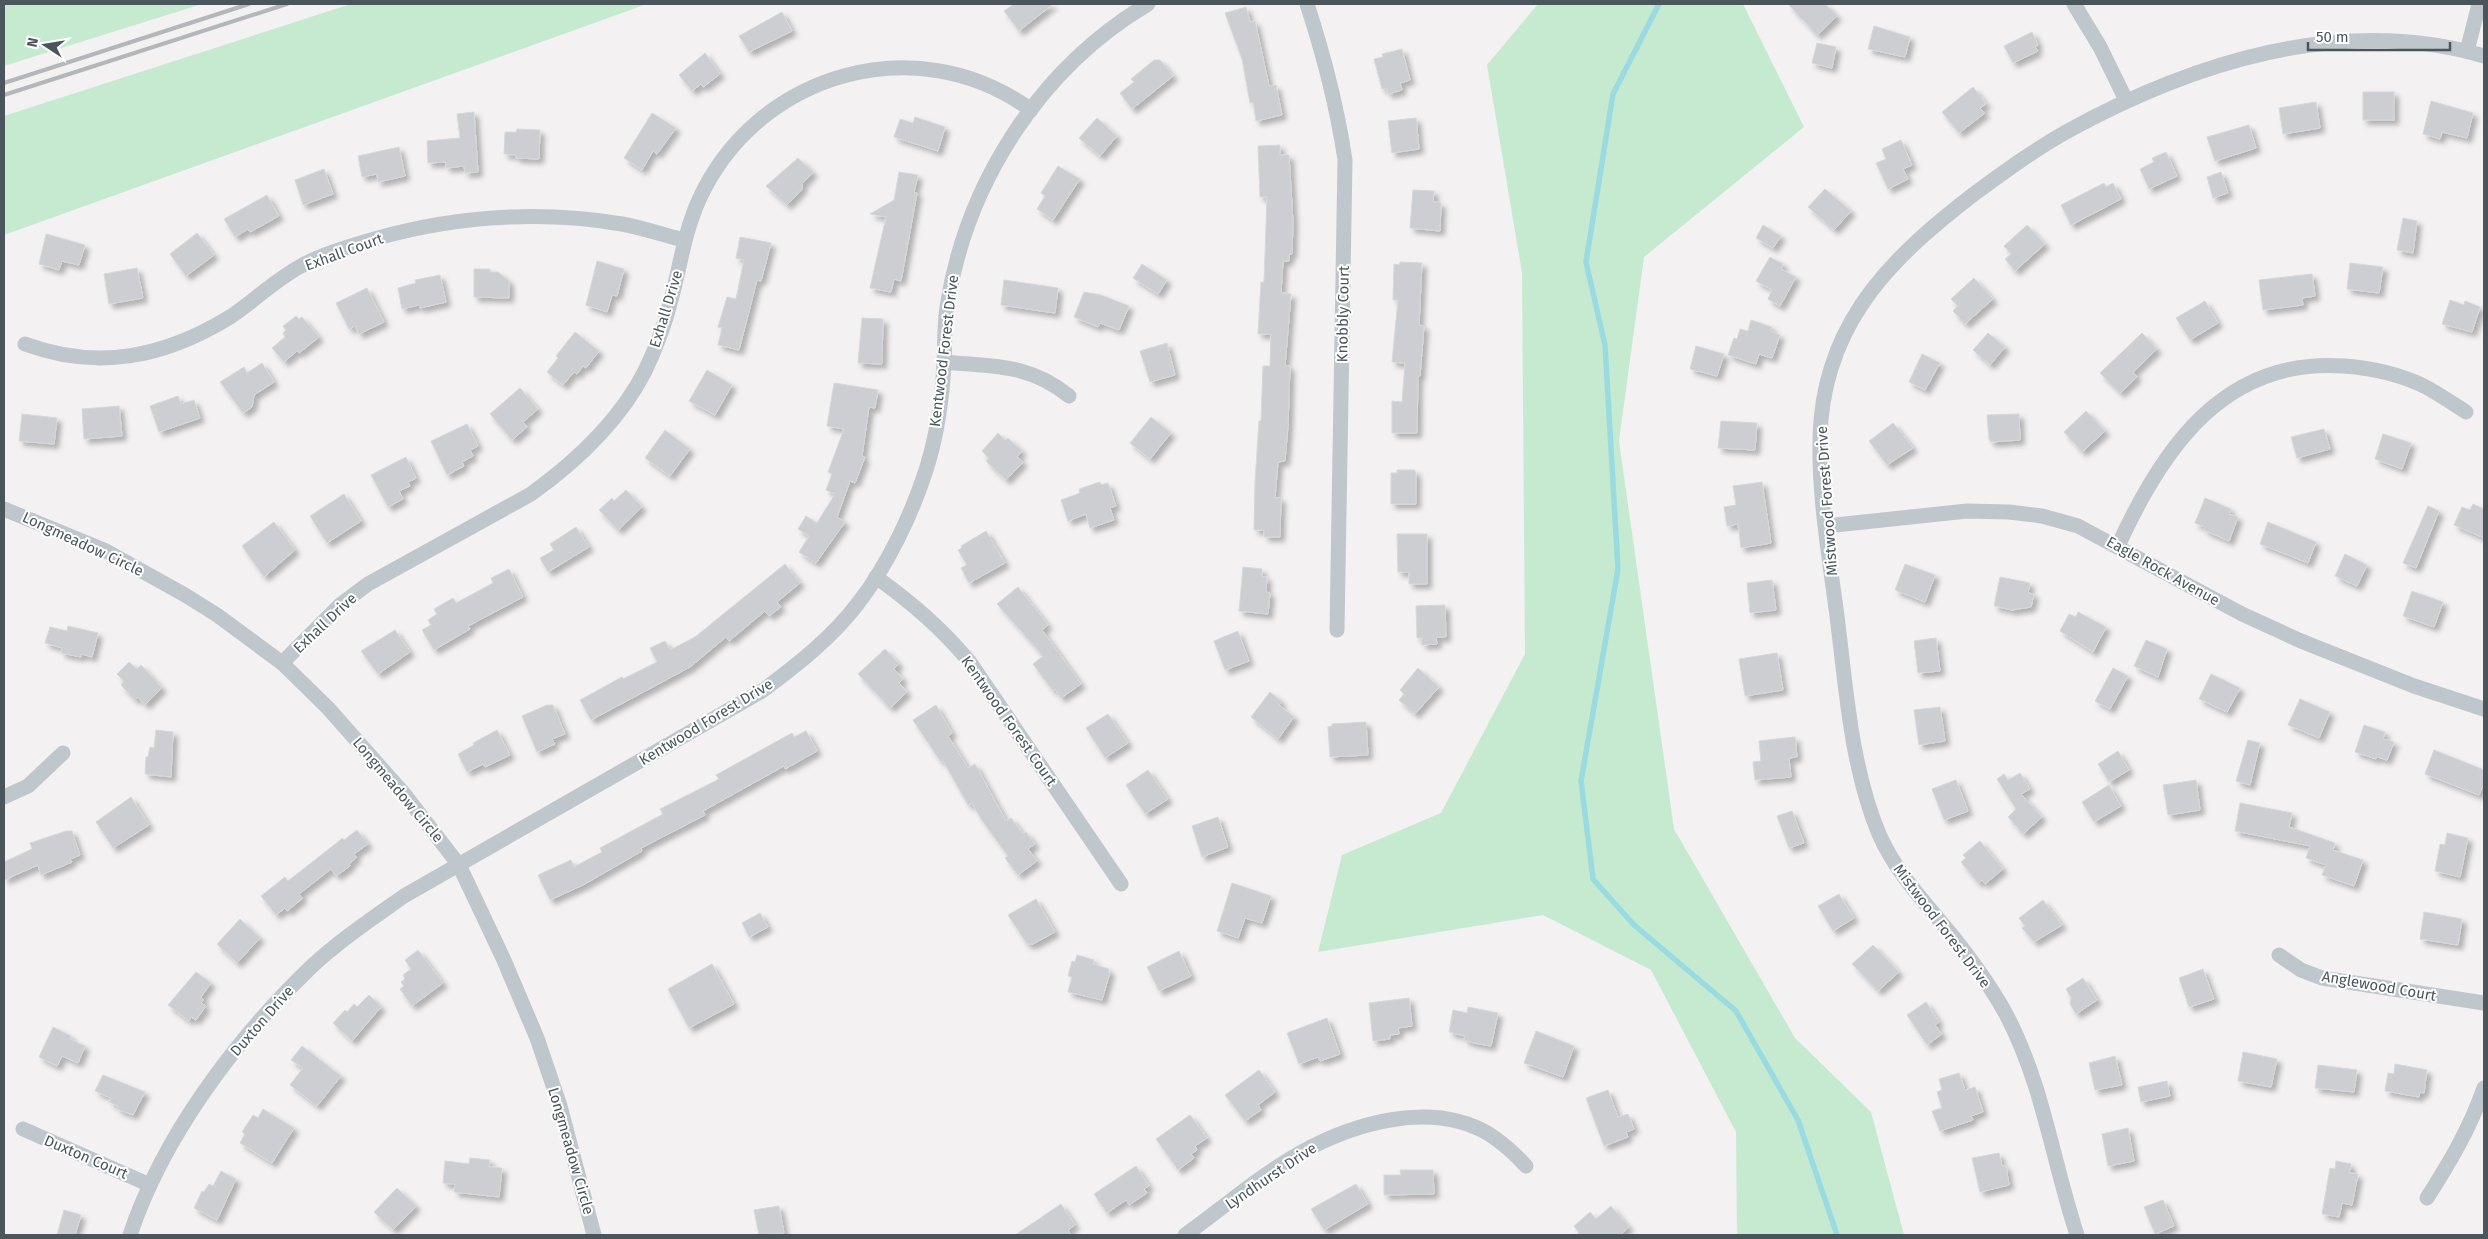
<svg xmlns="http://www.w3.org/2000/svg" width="2488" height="1239" font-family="'Fira Sans',sans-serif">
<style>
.green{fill:#c6ead0}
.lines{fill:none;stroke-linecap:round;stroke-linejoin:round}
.stream{stroke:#99dbe1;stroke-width:5.5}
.building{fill:#ccced2;stroke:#d6d8db;filter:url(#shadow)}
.minor{stroke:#bfc7cc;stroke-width:15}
.rail{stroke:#b4b7ba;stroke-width:4}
.labels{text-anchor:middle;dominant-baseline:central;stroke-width:4;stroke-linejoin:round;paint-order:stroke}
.street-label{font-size:15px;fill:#4b565c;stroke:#fff}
</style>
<defs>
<filter id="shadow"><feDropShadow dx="4.5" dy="4.5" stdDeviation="2.5" flood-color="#0004"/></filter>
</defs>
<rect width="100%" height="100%" fill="#f3f1f2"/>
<!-- green -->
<g class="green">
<path d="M4,4h198l-198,62z"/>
<path d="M351,4h296l-643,231v-119z"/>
<path d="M1538,4h205l61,123 -160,130 -25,184 55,388 121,209 76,74 33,123h-167l-1,-103 -85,-162 -108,-55 -225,37 24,-97 99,-42 84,-159 -3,-381 -35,-208z"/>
</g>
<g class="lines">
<!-- stream -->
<path class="stream" d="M1659,4l-46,90 -27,168 19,83 13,224 -37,212 12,98 41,46 102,86 62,109 39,115"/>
</g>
<!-- building -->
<g class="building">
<path d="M1014,4h39l-34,27 -15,-20z"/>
<path d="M1788,4h37l12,12 -20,19z"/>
<path d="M1246,7l4,15 5,-1 14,65 7,-1 6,30 -26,6 -3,-19 -3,1 -8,-44 -17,-46z"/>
<path d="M782,12l10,19 -43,21 -10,-16z"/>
<path d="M1874,26l36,11 -5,20 -37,-8z"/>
<path d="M2032,32l6,13 -3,2 3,4 -25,12 -9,-17z"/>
<path d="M1817,43l19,4 -4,21 -20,-5z"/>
<path d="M1402,49l8,31 -10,3 2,7 -14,4 -1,-6 -5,1 -8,-30 9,-2 -1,-3z"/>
<path d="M705,53l15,21 -17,13 -2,-3 -9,7 -13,-16z"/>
<path d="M1154,60h6l13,16 -41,33 -12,-16 14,-11 -3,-3z"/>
<path d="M1973,87l13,17 -6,4 5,5 -26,20 -17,-21z"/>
<rect x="2363" y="92" width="31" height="28"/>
<path d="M2431,101l42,12 -6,25 -25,-6 -2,7 -17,-5z"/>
<path d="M2316,102l4,26 -37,6 -4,-26z"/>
<path d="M474,112l4,60 -13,1 -1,-7 -18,2v-6l-18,1 -1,-22 33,-3 -3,-24z"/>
<path d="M652,113l24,15 -19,26 -4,-3 -11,19 -18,-12z"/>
<path d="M915,117l30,10 -7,24 -44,-14 6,-18 13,4z"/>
<path d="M1097,118l20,18 -17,20 -21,-18z"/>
<path d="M1416,118l3,31 -27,4 -4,-32z"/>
<path d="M2249,125l7,23 -41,13 -8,-24z"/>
<path d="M517,129l23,1 -1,29 -23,-1v-3l-12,-1 1,-22h11z"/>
<path d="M1901,140l11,25 -9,4 5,10 -20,10 -12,-26 10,-4 -4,-10z"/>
<path d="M1280,145v10h9l4,67 -1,32h-3v7h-6l-2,32 10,1 -6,72h5l-2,60 -3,35 -7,1 -3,36h6l-1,39h-16v-7h-10l1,-48 4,-61h2l2,-55h7l1,-32h-13l3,-52h3l3,-85h-7l-2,-51z"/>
<path d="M399,147l6,29 -27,6 -1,-8 -15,3 -4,-21z"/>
<path d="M2166,152l11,24 -28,13 -9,-20 14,-7 -2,-4z"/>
<path d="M798,158l15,14 -11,12v5l-15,16 -21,-19z"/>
<path d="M1058,166l22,13 -27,41 -16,-11 8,-13 -4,-3z"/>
<path d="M324,169l9,25 -30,11 -8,-25z"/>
<path d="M899,172l19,3 -4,17 3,1 -16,88 -7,-2 -3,13 -21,-4 16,-71 -16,-3 24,-14z"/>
<path d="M2221,172l7,21 -15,5 -6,-21z"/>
<path d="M2104,183l2,4 7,-4 8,16 -50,26 -10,-20z"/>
<path d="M1825,189l26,22 -17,19 -26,-23z"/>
<path d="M1413,190l21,1 -1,11 8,1 -1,28 -30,-3z"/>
<path d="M267,195l12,21 -29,16 -2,-3 -13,8 -11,-18z"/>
<path d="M2403,218l14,3 -4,32 -16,-3z"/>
<path d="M1763,225l18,11 -8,12 -17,-10z"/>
<path d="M2027,225l18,19 -30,27 -10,-12 6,-5 -7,-8z"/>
<path d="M197,233l17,22 -28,21 -16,-22z"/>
<path d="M46,234l39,11 -6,20 -17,-4 -3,9 -20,-6z"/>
<path d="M740,237l31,6 -10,38 -4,-1 -18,70 -21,-5 4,-17 -4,-1 9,-30 9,2 8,-39 -8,-2z"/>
<path d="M1770,257l13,7 -2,5 15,8 -16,29 -12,-7 4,-9 -16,-9z"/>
<path d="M597,261l27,8 -7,27 -5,-1 -5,17 -21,-7z"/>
<path d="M1400,262l22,1 -3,62 5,1 -4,50h-2l-1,57h-25v-32l10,1 3,-39 -13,-1 6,-62h-5l1,-36 5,1z"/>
<path d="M2350,263l33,4 -4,26 -32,-4z"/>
<path d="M1142,264l25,16 -9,14 -25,-16z"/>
<path d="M137,268l6,30 -34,6 -5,-30z"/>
<path d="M474,269h16v3h8l11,9v17l-35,-1z"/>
<path d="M2312,274l3,22 -13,2 1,7 -40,5 -4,-30z"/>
<path d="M440,275l6,27 -26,6 -1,-3 -17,4 -4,-21 18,-5 -1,-3z"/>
<path d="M1974,278l19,21 -28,25 -12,-13 5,-5 -7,-7z"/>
<path d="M1004,280l54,8 -3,25 -54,-8z"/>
<path d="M367,288l17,34 -25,12 -4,-8 -6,3 -13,-26z"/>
<path d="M1084,292l17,3 28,11 -10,24 -19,-7 -2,4 -24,-10z"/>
<path d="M2450,300l14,5 1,-4 15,6 -8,25 -30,-8z"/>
<path d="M2205,301l13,22 -28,17 -14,-22z"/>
<path d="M296,316l3,3 3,-2 17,20 -20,16 -2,-2 -13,11 -12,-14 13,-11 -2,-4 3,-3 -3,-4z"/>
<path d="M862,318l21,1 -1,45 -24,-1z"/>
<path d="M1751,320l21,7 -2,4 10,4 -8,23 -13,-4 -3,10 -28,-9 6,-17 3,1 3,-10 8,2z"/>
<path d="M575,332l24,19 -13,17 -3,-2 -6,8 -3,-2 -11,13 -16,-13 11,-14 -2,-2z"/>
<path d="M1988,333l17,14 -15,18 -17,-15z"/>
<path d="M2142,333l15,16 -24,23 4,5 -17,16 -20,-20z"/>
<path d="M1167,343l8,32 -25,7 -10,-31z"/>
<path d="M1696,346l28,8 -7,22 -27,-7z"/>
<path d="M1922,354l18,9 -15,27 -16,-8z"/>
<path d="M262,363l12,19 -20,13 -2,12 -9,6 -23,-31 24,-15 3,6z"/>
<path d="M707,370l25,15 -17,30 -26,-14z"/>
<path d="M834,383l44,7 -3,18 -6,-1 -7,49 3,1 -10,26 -5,-2 -13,36 8,5 -29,41 -17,-11 10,-16 -11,-7 8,-13 11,7 18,-29 -9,-4 6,-16 -4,-2 16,-43 -17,-3z"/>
<path d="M520,388l18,21 -15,13 4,5 -15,13 -22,-26z"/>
<path d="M178,396l3,8 13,-4 6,18 -41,14 -9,-26z"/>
<path d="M119,406l3,30 -38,3 -2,-30z"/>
<path d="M2086,411l19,20 -23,21 -18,-20z"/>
<path d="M22,414l35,4 -3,26 -35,-3z"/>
<path d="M2019,414l1,26 -29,2 -2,-3 -2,-24z"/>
<path d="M1151,417l20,16 -21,26 -20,-16z"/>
<path d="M1721,421l36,2 -2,27 -37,-2z"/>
<path d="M1893,423l20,25 -26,17 -18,-24z"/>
<path d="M467,424l11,22 -8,4 3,6 -11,6 2,4 -17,9 -16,-34z"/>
<path d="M2324,429l6,20 -33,9 -6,-21z"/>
<path d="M665,430l25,19 -20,27 -25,-18z"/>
<path d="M998,433l7,7 3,-2 14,13 -5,6 6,5 -17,18 -20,-19 3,-3 -7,-7z"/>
<path d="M2383,434l28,9 -9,26 -27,-10z"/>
<path d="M406,457l10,21 -8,4 2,4 -11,5 4,8 -15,8 -17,-32z"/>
<path d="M1397,470h17l2,3v31h-25v-31h6z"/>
<path d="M1100,482l1,3 7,-2 8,23 -6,2 4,12 -24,8 -4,-14 -18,7 -7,-21 19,-7 -1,-4z"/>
<path d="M1762,482l9,61 -30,5 -3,-24 -11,2 -3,-19 12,-2 -3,-19z"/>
<path d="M626,490l16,17 -24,23 -19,-20 13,-12 2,3z"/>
<path d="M344,494l17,27 -34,22 -17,-27z"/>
<path d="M2205,498l26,11 -2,5 9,3 -9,24 -25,-11 1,-3 -10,-4z"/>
<path d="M2473,504l11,5v29l-30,-13 8,-18 8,3z"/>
<path d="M2428,506l11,5 -23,57 -13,-5z"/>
<path d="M274,522l21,28 -31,27 -22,-31z"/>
<path d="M2268,522l48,20 -8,21 -48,-19z"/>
<path d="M576,527l13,20 -41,25 -8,-14 14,-8 -4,-6z"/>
<path d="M986,531l19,32 -36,20 -8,-15 6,-3 -9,-15 4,-2 -1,-2z"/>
<path d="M1397,534h30v50h-18v-12h-11z"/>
<path d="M2345,554l22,11 -10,21 -22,-10z"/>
<path d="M785,564l15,19 -23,19 4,5 -12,9 -4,-5 -36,30 -3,-4 -36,30 -99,53 -11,-20 42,-23 1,2 34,-17 -7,-14 15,-7 5,9 25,-13z"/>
<path d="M1905,564l30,11 -10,27 -30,-12z"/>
<path d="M1243,567l19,2v8h5l-1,15 4,1 -2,21 -29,-3z"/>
<path d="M509,569l14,28 -55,29 2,3 -36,21 -12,-20 9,-5 -3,-5 9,-6 -3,-5 19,-11 3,5 37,-20 -2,-5z"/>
<path d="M2000,577l30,6 -2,10 6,1 -3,13 -19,3 -18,-4z"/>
<path d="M1772,580l4,30 -26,3 -3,-30z"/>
<path d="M1018,587l30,38 -6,5 39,54 -20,14 -6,-9 -2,2 -20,-27 10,-8 -46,-52z"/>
<path d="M2412,591l31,11 -9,25 -31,-11z"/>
<path d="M1445,605l1,32h-10l1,7 -15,1v-7h-5l-1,-32z"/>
<path d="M2078,612l28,15 -13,25 -33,-21 9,-17 7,3z"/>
<path d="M68,626l30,7 -6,24 -11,-3v3l-20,-4 1,-5 -17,-5 5,-16 17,4z"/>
<path d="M395,630l15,22 -32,22 -17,-23z"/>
<path d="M1238,631l11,30 -24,9 -11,-29z"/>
<path d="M1936,638l4,33 -22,2 -4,-32z"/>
<path d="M2146,640l21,9 -9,28 -24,-11z"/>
<path d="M885,649l14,15 -5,5 9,10 -4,4 8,9 -17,16 -32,-34z"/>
<path d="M1777,653l6,37 -38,6 -6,-37z"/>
<path d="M129,662l8,7 4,-4 21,23 -17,17 -7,-8 -3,3 -14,-15 3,-4 -7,-7z"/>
<path d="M1418,668l21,19 -24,27 -16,-14 5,-6 -4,-4z"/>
<path d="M2113,668l15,8 -18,33 -15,-8z"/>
<path d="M2211,674l29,14 -13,24 -28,-13z"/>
<path d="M1270,692l12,10 -3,3 15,12 -16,22 -27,-22z"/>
<path d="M2300,699l30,13 -11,26 -31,-13z"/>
<path d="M547,705h6l12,29 -13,5 3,5 -18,8 -15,-36z"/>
<path d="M936,705l16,28 -4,3 20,32 7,-4 31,57 5,-3 12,16 3,-2 9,12 -7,5 9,12 -19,14 -13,-17 3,-2 -27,-37 -9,-16 -4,2 -26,-46 -2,2 -27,-41z"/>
<path d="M1940,707l5,34 -26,4 -5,-35z"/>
<path d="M1108,714l20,29 -23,15 -19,-30z"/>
<path d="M1366,722l2,33 -38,2 -2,-30 4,-1v-2z"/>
<path d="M2364,725l21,7 -2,7 11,3 -7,18 -10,-3 -1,2 -21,-7z"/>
<path d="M156,730l17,2 -2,45 -26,-3 1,-17h2l2,-10 4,1z"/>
<path d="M497,730l13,25 -25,12 -2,-3 -16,8 -9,-18 16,-9 -1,-2z"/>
<path d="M806,731l11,20 -32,18 -1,-3 -81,45 2,4 -64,33 1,3 -59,34 -33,15 -12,-25 33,-15 3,7 28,-15 -2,-4 63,-34 -3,-5 59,-30 -3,-4 76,-42 2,4z"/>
<path d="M1795,737l2,20 -8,1 2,19 -36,3 -2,-18 8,-1 -2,-20z"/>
<path d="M2248,740l12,3 -10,42 -14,-4z"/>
<path d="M2434,750l50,20v13l-5,12 -54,-21z"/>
<path d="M2118,751l11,19 -20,12 -11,-18z"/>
<path d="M1148,770l20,29 -23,15 -19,-29z"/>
<path d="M2020,773l10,16 -9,5 21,23 -19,17 -15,-17 8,-8 -19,-30 7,-5 4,6z"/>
<path d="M1956,780l12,31 -24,9 -12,-31z"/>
<path d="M2196,780l4,30 -32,5 -5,-30z"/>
<path d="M2109,785l12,21 -27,16 -12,-20z"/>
<path d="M131,797l18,28 -36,23 -17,-26z"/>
<path d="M2240,803l52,10 -3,14 46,16 -2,7 30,10 -9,26 -32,-11 4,-10 -20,-7 4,-12 -75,-15z"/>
<path d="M1792,811l12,32 -15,5 -12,-32z"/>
<path d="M1218,817l10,30 -26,10 -10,-31z"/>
<path d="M357,830l11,14 -14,10 3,3 -8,7 1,2 -14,10 -5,-7 -32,25 4,4 -16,13 -2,-3 -9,7 -15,-19 24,-19 3,4 51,-40 3,-3 2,2z"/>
<path d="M66,831h6l8,24 -10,4 2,3 -31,13 -3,-10 -34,15v-18l28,-13 -2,-6z"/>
<path d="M2447,833l21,5 -8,39 -25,-6 5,-27 5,1z"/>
<path d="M1980,841l23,28 -18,15 -3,-4 -4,3 -17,-21 5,-4 -3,-3z"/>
<path d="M1232,883l39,13 -9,27 -17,-5 -7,20 -21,-7z"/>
<path d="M1839,894l15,24 -21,13 -15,-25z"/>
<path d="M1036,899l19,33 -22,12h-6l-19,-29z"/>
<path d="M2043,900l19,25 -28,17 -12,-14 3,-2 -6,-8z"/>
<path d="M2424,912l38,7 -4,26 -38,-6z"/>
<path d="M760,913l8,14 -19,10 -7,-14z"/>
<path d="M240,919l20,19 -23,25 -20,-19z"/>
<path d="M1873,945l26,27 -21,19 -26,-27z"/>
<path d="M418,950l25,33 -31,23 -12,-17 4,-3 -3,-4 4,-3 -2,-4 8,-6 -6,-9z"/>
<path d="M1179,951l12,25 -32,15 -12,-24z"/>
<path d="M1077,955l17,5 -1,4 16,5 -1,3h2l-8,28 -34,-8 4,-15 -4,-1 4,-15 3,1z"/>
<path d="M712,964l22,40 -45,24 -21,-39z"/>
<path d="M2203,969l11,30 -25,8 -10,-29z"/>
<path d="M196,972l15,11 -10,14 3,3 -3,3 5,3 -10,14 -5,-3 -2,4 -21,-16z"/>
<path d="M2083,978l14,22 -21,14 -6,-10 1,-6 -5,-9z"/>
<path d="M369,995l12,12 -29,34 -19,-18 12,-13 2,2 7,-8 3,3z"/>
<path d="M1409,998l3,28 -14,2 1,6 -9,1v4l-17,2 -4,-38z"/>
<path d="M1926,1002l13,20 -4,3 7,9 -15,11 -20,-30z"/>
<path d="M1468,1007l30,6 -7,33 -17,-3 -10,-3 1,-4 -16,-4 4,-22 14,3z"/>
<path d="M1327,1018l13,36 -20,7 -2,-4 -19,7 -12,-31z"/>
<path d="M53,1027l18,9 -1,3 15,7 -7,17 -16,-7 -5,10 -18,-9z"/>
<path d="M1536,1031l38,15 -11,31 -39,-14z"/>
<path d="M302,1046l39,30 -24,30 -27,-21 13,-17 -12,-8z"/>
<path d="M2243,1052l34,7 -6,28 -33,-6z"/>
<path d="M2115,1056l7,29 -27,5 -6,-27z"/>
<path d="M2395,1064l32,6 -3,23 -4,-1 -1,5 -34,-6 3,-18 6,1z"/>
<path d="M2318,1065l39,5 -3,22 -39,-4z"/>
<path d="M1259,1070l16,22 -17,13 3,5 -16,11 -20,-26z"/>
<path d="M1959,1073l6,17 10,-3 8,25 -12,4 2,4 -33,11 -8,-20 10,-3 -5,-16 5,-2 -3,-11z"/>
<path d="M103,1075l42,17 -12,23 -16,-6 1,-3 -9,-4 2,-4 -16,-7z"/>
<path d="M2167,1081l3,15 -29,6 -3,-15z"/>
<path d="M1608,1090l10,27 10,-3 6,15 -8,3 2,5 -24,9 -18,-48z"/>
<path d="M263,1109l31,19 -22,35 -32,-20 5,-9 -3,-2 11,-17 5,3z"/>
<path d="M1190,1115l17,23 -12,8 2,4 -6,4 3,4 -16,12 -22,-31z"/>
<path d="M2128,1128l6,33 -26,5 -6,-32z"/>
<path d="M1999,1153l3,13h4l3,19 -29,7 -8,-34z"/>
<path d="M470,1158l20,2 -1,7 13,1 -3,29 -45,-5 1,-8 -12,-1 2,-22 24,3z"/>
<path d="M2336,1161l15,3 -2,9 9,1 -6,31 -10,-2 -3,14 -17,-3 8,-46 5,1z"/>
<path d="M1136,1166l13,20 -5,3 3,4 -18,12 -3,-5 -19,13 -13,-19z"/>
<path d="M1400,1170h33l1,24 -50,1v-20h17z"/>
<path d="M221,1171l15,8 -19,41 -23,-12 8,-17 2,1 5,-8 4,2z"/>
<path d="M1356,1184l12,20 -44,26 -13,-21z"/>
<path d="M397,1188l19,18 -23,24 -19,-18z"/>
<path d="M2163,1200l11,26 -19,8 -11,-27z"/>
<path d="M1061,1204l14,21 -7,5 3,5h-56z"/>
<path d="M779,1206l5,27 -25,2 -5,-25z"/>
<path d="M1611,1206l18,21 -9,8h-43l2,-2 -5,-7 16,-14 6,7z"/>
<path d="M64,1210l17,5 -6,20h-18z"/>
</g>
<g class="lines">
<!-- minor -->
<g class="minor">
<path d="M1307,4c17,52 30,102 38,156l-8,470"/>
<path d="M2074,4l26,43 26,53"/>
<path d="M2467,51l12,-47"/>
<path d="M25,344c73,27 140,13 205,-27 24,-16 45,-37 71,-51 17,-10 40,-17 60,-23 83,-26 174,-34 261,-19 21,4 42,11 62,16"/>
<path d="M944,362c49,5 85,1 125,34"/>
<path d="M4,509l102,42 79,44 32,20 65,48 46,45 77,87 54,70 44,93 34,80 23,68 34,129"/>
<path d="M1826,526l141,-15 42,1 33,4 36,10 164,88 59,27 113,45 70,23"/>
<path d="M2118,546c44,-97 106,-189 226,-180 27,2 55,8 80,20 15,8 28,17 42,26"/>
<path d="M876,577c36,26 64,50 93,84l152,223"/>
<path d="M282,663l58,-58 28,-21 163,-90c46,-33 88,-72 114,-123 11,-23 20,-47 26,-71 9,-33 13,-66 27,-98 57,-129 219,-176 333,-92"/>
<path d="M4,797l24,-11 35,-33"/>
<path d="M2279,955l22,15 21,8 162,25"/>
<path d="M23,1129l127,56"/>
<path d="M2427,1198c23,-36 43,-70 57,-110"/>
<path d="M130,1235c33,-99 106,-196 181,-268 29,-27 62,-49 93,-71l358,-205c35,-26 71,-54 97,-89 28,-36 53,-88 67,-132 11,-34 16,-70 18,-106 1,-19 0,-38 3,-57 19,-124 93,-239 201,-303"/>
<path d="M1185,1235c38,-27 74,-59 115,-82 54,-30 131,-53 189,-19 14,9 26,20 37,32"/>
<path d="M2077,1235c-24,-73 -34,-150 -70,-219 -15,-28 -34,-54 -53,-78 -27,-34 -57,-63 -75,-104 -28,-67 -33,-146 -42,-218 -8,-61 -21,-134 -16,-196 9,-104 75,-166 153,-226 30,-22 60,-44 92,-62 125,-69 277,-118 418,-76"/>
</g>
<!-- rail -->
<g class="rail">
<path d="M4,83l245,-79"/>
<path d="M4,95l283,-91"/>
</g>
</g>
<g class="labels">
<!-- street labels -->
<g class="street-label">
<text transform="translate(344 252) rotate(-20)">Exhall Court</text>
<text transform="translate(666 309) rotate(-73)">Exhall Drive</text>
<text transform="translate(1343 314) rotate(-89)">Knobbly Court</text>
<text transform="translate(944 351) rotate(-83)">Kentwood Forest Drive</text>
<text transform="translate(1827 501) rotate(-94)">Mistwood Forest Drive</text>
<text transform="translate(83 544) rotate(25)">Longmeadow Circle</text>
<text transform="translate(2163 571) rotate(29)">Eagle Rock Avenue</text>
<text transform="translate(325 623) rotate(-43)">Exhall Drive</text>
<text transform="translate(1009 721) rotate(55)">Kentwood Forest Court</text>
<text transform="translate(706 722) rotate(-31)">Kentwood Forest Drive</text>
<text transform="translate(398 790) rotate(50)">Longmeadow Circle</text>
<text transform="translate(1942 926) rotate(53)">Mistwood Forest Drive</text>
<text transform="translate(2379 986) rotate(10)">Anglewood Court</text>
<text transform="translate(262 1021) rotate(-49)">Duxton Drive</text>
<text transform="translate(571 1151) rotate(74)">Longmeadow Circle</text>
<text transform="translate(86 1157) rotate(23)">Duxton Court</text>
<text transform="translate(1271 1176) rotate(-34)">Lyndhurst Drive</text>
</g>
</g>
<!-- border -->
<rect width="2488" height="1239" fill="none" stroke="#4b565c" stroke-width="10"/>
<!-- north arrow -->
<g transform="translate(45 45) rotate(282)" stroke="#ffffff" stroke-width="4" paint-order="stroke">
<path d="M0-4L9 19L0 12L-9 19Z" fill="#4b565c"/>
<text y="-8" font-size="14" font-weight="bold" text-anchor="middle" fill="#4b565c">N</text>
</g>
<!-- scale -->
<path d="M2308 42v8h142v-8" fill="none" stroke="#4b565c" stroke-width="2.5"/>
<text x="2316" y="42" font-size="15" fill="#4b565c" stroke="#ffffff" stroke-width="4" paint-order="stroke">50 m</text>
</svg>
